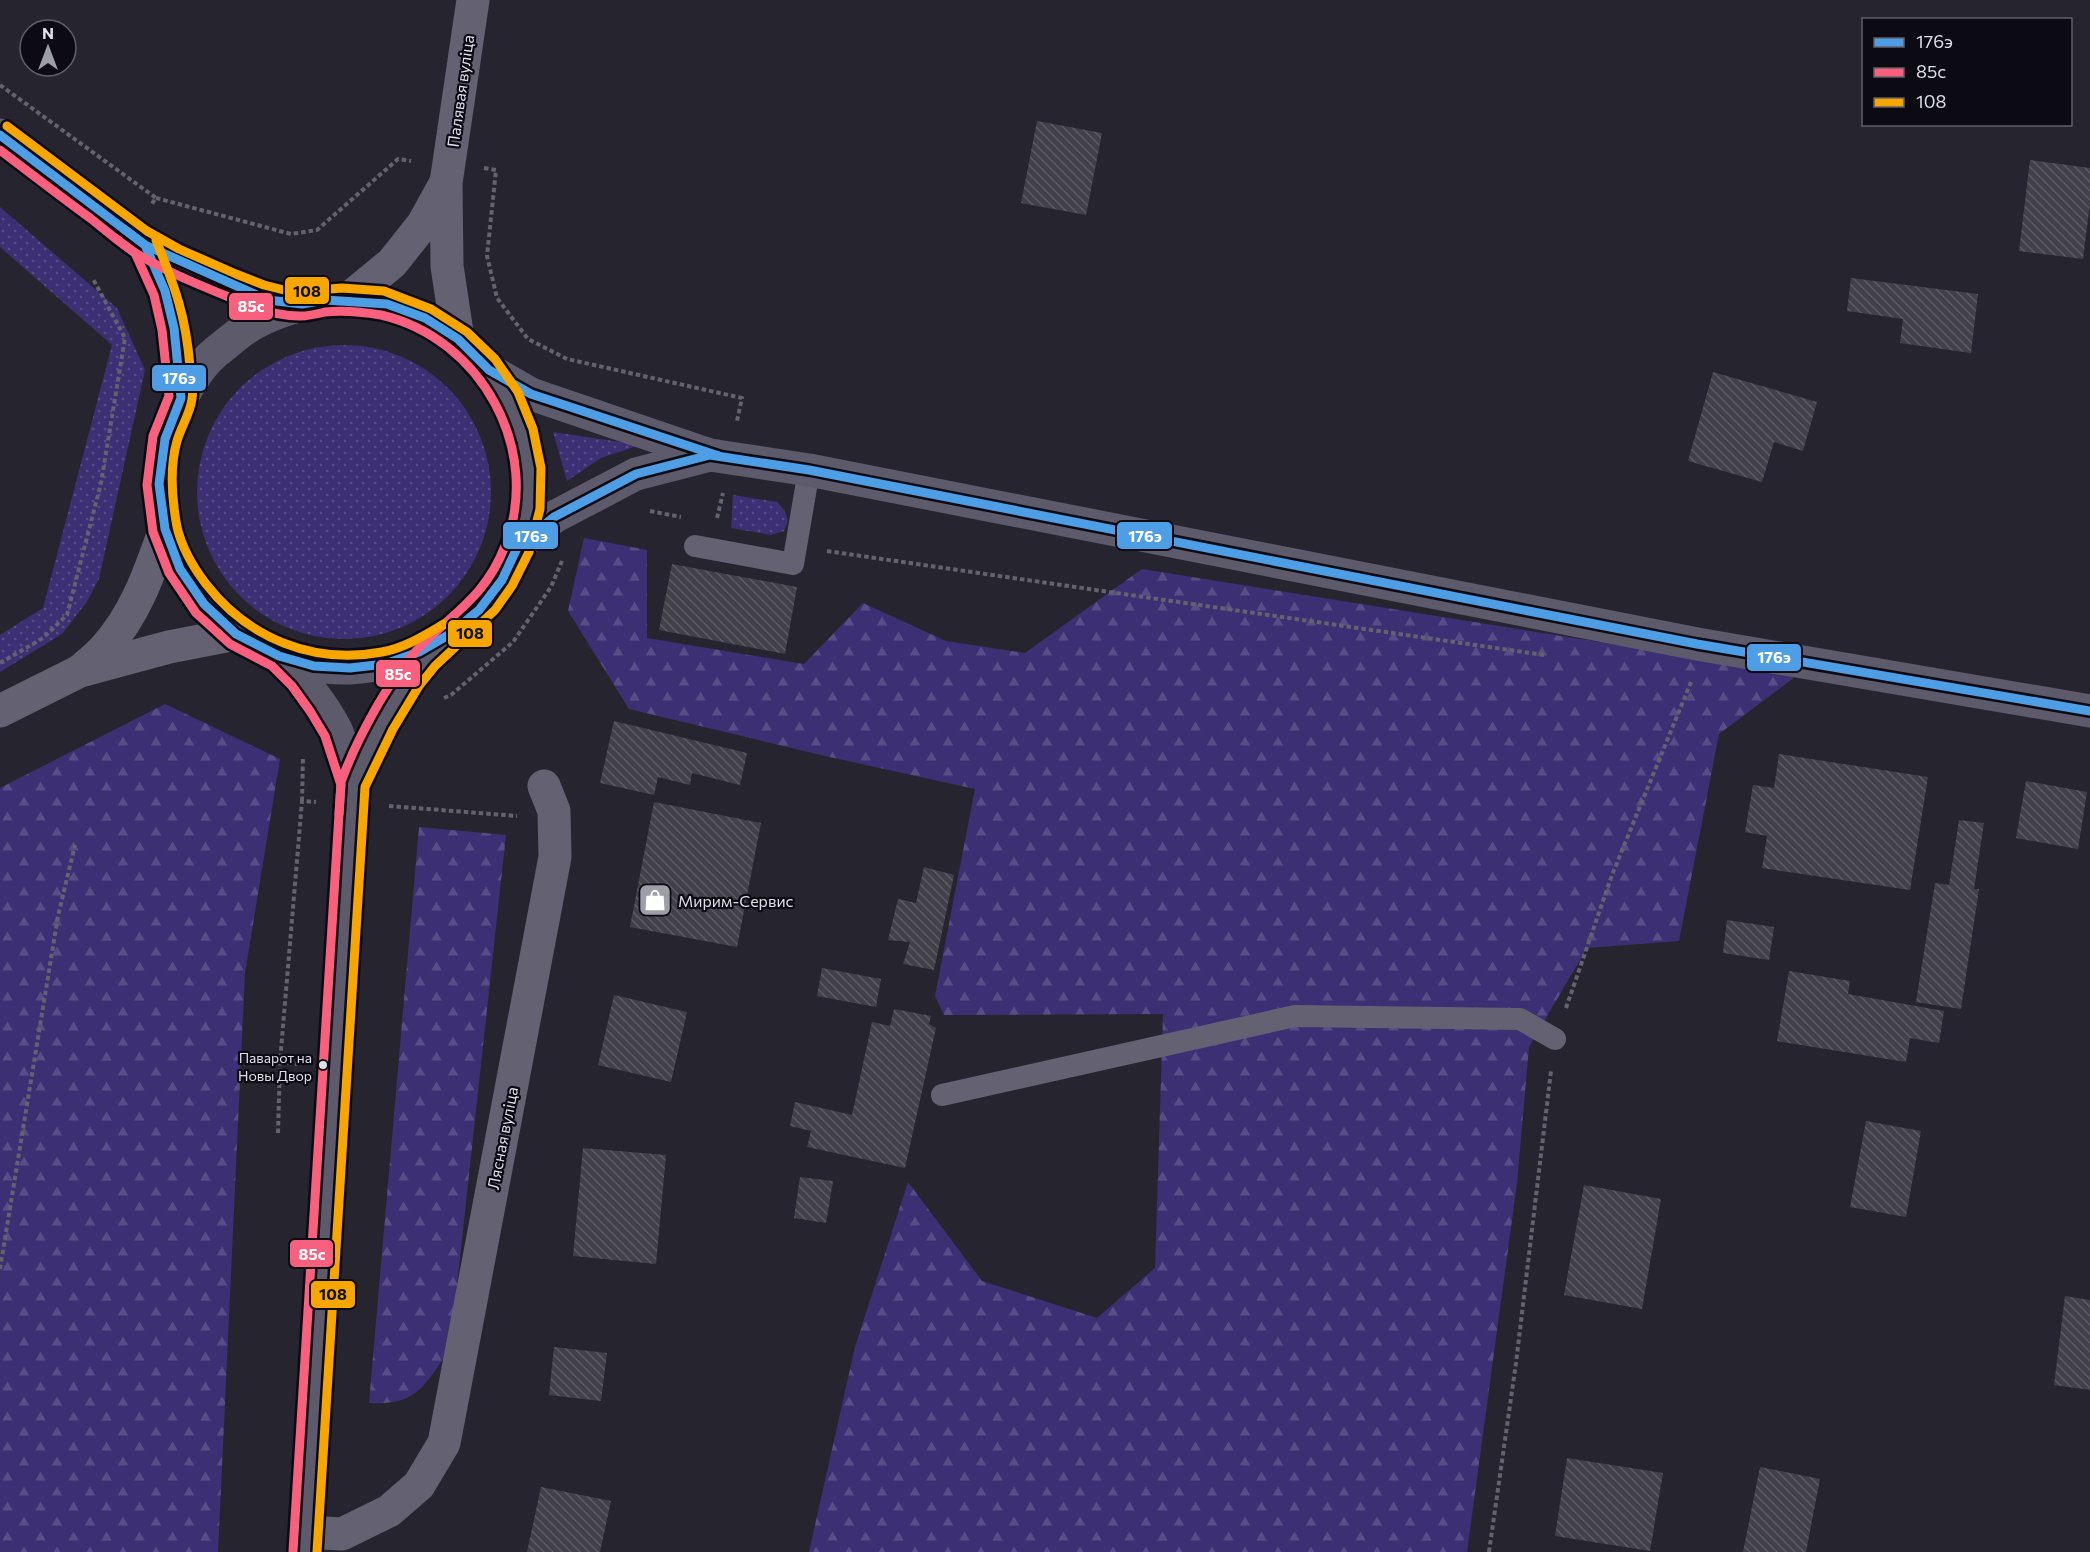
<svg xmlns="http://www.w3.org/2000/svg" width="2090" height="1552" font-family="Commissioner,sans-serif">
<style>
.grass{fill:url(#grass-dots)}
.forest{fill:url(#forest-firs)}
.building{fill:url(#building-back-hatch)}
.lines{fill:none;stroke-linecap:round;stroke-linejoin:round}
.path{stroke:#63626f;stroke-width:4;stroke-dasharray:4.5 3;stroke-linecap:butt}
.service{stroke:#636172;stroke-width:22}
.minor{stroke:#636172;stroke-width:33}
.tertiary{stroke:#636172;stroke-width:33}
.secondary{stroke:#5d5b6b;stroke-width:33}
.bus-1-casing{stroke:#0c0b13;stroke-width:14}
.bus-2-casing{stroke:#0c0b13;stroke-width:14}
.bus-3-casing{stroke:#0c0b13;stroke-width:14}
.bus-1{stroke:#4d9ee5;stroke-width:9}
.bus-2{stroke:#f8607d;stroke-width:9}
.bus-3{stroke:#f7a600;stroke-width:9}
.bus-dot{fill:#dfdfeb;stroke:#0c0b13;stroke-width:2}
.labels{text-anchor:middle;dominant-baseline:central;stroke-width:4.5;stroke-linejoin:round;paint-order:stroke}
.bus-label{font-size:14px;fill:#dfdfeb;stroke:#0c0b13;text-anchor:end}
.street-label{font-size:16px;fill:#dfdfeb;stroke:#0c0b13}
.poi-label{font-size:16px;fill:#dfdfeb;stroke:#0c0b13;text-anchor:start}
.line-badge{stroke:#0c0b13;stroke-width:2}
.badge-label{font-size:16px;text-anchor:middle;font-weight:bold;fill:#fff}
.pale-badge-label{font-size:16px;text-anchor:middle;font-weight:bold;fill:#111}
</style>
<defs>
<pattern id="grass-dots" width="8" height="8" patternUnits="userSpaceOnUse" patternTransform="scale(1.5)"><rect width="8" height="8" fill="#3c2f73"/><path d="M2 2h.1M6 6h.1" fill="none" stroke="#584d87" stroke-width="1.8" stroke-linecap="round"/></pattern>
<pattern id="forest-firs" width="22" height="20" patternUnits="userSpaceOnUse" patternTransform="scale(1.5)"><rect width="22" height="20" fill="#3c2f73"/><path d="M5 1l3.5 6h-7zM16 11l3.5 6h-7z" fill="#584d87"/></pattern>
<pattern id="building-back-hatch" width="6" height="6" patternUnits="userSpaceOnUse" patternTransform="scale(1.5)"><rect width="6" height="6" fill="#424049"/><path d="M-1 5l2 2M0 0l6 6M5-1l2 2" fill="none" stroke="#5d5b63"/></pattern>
</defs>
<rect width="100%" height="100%" fill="#26252f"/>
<!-- grass -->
<g class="grass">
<path d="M0,207l117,101 28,62 -46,209 -13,24 -24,31 -62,38v-37l43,-27 69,-263 -112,-98z"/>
<circle cx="344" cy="492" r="147"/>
<path d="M553,432l87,13 -39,13 -34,23z"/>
<path d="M733,495l44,7 8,9 3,10 -4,10 -13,4 -40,-7z"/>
</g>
<!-- forest -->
<g class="forest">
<path d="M584,538l63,12v88l157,26 59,-61 83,38 79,12 117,-84 657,105 -80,60 -40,207 -92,7 -58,99 -12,136 -50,369h-658l46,-205 53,-165 74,99 115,37 58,-50 8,-254 -219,1 -9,-19 40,-207 -150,-33 -196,-47 -61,-98z"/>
<path d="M165,704l115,55 -35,214 -27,579h-218v-764z"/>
<path d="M419,827l87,8 -56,514c-25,35 -32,57 -81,54z"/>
</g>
<!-- building -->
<g class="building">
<path d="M1037,121l65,12 -16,82 -65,-12z"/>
<path d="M2030,160l60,8v35l-7,56 -64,-8z"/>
<path d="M1851,278l127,16 -7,59 -71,-10 3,-24 -56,-8z"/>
<path d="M1713,372l104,30 -14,49 -29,-9 -12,40 -74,-21z"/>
<path d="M672,564l125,23 -12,67 -126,-24z"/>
<path d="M614,721l133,32 -7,32 -48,-12 -2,12 -32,-8 -4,18 -54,-12z"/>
<path d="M1779,754l149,23 -18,113 -148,-22 5,-32 -22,-4 8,-47 21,3z"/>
<path d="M2026,781l61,11 -9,57 -62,-11z"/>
<path d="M654,802l107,21 -24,124 -107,-20z"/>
<path d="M1959,820l25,3 -10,66h5l-18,120 -45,-7 19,-119 14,2z"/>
<path d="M924,867l30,8 -20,95 -31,-6 7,-22 -22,-2 10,-41 18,4z"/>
<path d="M1727,920l47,7 -5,33 -46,-7z"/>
<path d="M822,968l59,11 -5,28 -59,-11z"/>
<path d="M1789,971l61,10 -2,13 96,17 -5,32 -29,-5 -4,24 -129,-21z"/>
<path d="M614,995l73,17 -16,70 -73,-17z"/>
<path d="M894,1009l37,7 -2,8 7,4 -31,140 -98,-21 4,-16 -21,-5 5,-24 57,13 20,-93 18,4z"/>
<path d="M1866,1121l55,10 -15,86 -56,-10z"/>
<path d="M583,1148l83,7 -10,109 -83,-8z"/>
<path d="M800,1177l33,4 -7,42 -32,-5z"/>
<path d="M1584,1185l77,14 -19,110 -78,-14z"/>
<path d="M2065,1296l25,4v90l-36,-5z"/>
<path d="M554,1347l53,6 -6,48 -52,-6z"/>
<path d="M1567,1458l96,15 -13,78 -95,-15z"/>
<path d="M1760,1467l60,12 -14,73h-63z"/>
<path d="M541,1487l70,14 -11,51h-73z"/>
</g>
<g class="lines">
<!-- path -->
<g class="path">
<path d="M0,85l156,113 -5,7"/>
<path d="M484,168l12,2 -9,86 10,42 31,41 39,20 175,39 -5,23"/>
<path d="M156,198l135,36 26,-4 81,-71 13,2"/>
<path d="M650,511l31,6"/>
<path d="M717,518l6,-25"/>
<path d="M827,551l717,104"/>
<path d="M0,663l43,-25 24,-23 34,-132 24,-145 -32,-59"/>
<path d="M444,698l7,-3 62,-53 38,-55 11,-26"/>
<path d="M302,801l1,-45"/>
<path d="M389,806l128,10"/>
<path d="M1566,1008l46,-133 79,-193"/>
<path d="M280,1062l17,2"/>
<path d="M278,1133l2,-71 22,-261 14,1"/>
<path d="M0,1269l58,-353 17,-71"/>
<path d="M1489,1552l27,-189 35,-292"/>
</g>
<!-- service -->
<g class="service">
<path d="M695,546l98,18 16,-94"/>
<path d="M942,1095l353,-79 225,3 35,20"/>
</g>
<!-- minor -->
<g class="minor">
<path d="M347,300l45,-37 31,-39 22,-40"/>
<path d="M458,339l-11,-73 -1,-83 27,-183"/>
<path d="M306,1532l36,2 47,-23 30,-26 25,-42 111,-586 -1,-46 -10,-25"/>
</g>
<!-- tertiary -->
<g class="tertiary">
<path d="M81,670c8,-7 17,-14 24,-22 31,-34 45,-77 60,-119"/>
<path d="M0,711l80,-40 89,-24 67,-13"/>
</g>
<!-- secondary -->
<g class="secondary">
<path d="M0,135l145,110 77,36 46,19 34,4"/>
<path d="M145,245l20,46 9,37 7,70"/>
<path d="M489,370l42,24 179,61 99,15 888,174 393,67"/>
<path d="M518,546l36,-29 82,-43 74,-19"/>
<path d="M279,656c22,22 43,46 57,74 8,17 12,36 17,54l-48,768"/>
<path d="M353,784c19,-40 38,-82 66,-117 25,-32 61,-52 83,-87 58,-96 14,-229 -92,-267 -52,-19 -106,-16 -155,10 -14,7 -26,19 -38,28 -19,15 -36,45 -44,67 -47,121 45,253 177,250 37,-1 68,-16 100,-34"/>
</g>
<defs>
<g id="bus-1">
<path d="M0,135l145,110 20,46 9,37 7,70 -16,41 -6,45 6,45 15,40 24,35 32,30 43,22 35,10 36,2 35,-4 34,-12 31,-18 29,-24 23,-30 16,-34 36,-29 82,-43 74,-19 99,15 888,174 393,67"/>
<path d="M124,229l21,16 123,55 34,4 23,-4 62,4 38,14 33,21 31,31 42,24 188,62"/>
</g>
<g id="bus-2">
<path d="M0,150c30,23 60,46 90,68 14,11 29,24 44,34 32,20 68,34 102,48 20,9 42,16 64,16 9,0 17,-2 25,-4 18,-2 38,0 56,3 100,23 162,135 124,231 -20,52 -53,67 -88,104 -30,32 -61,91 -76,132l-48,769"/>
<path d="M115,238l20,15 19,42 8,35 7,66 -16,40 -6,49 6,47 16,41 27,40 34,31 42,22 20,20 18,25 15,25 16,49 -2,29"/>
</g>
<g id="bus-3">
<path d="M7,126l140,105 32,18 57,25 28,11 28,7 50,-4 42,3 47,18 36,23 28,27 23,33 15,37 8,39 -1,41 -11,43 -17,34 -17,24 -60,56 -16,20 -26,43 -28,58 -48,765"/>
<path d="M156,240c19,47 30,76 34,127 1,10 4,21 2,32 -2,15 -11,28 -15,42 -8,28 -5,59 0,86 5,21 16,40 29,57 42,54 107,81 176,68 23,-4 43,-17 62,-28"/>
</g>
</defs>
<!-- bus-1 casing -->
<use href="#bus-1" class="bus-1-casing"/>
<!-- bus-2 casing -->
<use href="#bus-2" class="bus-2-casing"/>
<!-- bus-3 casing -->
<use href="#bus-3" class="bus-3-casing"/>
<!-- bus-1 -->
<use href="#bus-1" class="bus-1"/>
<!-- bus-2 -->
<use href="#bus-2" class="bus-2"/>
<!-- bus-3 -->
<use href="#bus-3" class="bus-3"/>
</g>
<!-- icons -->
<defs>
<symbol id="shop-square" viewBox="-11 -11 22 22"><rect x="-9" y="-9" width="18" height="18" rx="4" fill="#9e9ea9" stroke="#0c0b13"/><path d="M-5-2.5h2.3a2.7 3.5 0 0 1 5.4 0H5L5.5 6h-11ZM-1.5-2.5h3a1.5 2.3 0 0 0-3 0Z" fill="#fff"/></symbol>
</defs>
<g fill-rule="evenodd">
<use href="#shop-square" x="636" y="881" width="38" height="38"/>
</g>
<!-- markers -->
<circle class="bus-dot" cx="323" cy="1065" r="5"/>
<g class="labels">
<!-- bus labels -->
<g class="bus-label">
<text x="312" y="1057">Паварот на<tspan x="312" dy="18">Новы Двор</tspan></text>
</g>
<!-- street labels -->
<g class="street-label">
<text transform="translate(460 91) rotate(-82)">Палявая вуліца</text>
<text transform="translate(502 1138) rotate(-79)">Лясная вуліца</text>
</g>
<!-- poi labels -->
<g class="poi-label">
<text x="678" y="900">Мирим-Сервис</text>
</g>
</g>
<g class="line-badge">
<rect x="284" y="276" width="46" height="29" rx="6" fill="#f7a600"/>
<rect x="228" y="292" width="46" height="29" rx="6" fill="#f8607d"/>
<rect x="151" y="364" width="56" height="28" rx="6" fill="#4d9ee5"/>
<rect x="1116" y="521" width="57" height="29" rx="6" fill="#4d9ee5"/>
<rect x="502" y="521" width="57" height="29" rx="6" fill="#4d9ee5"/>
<rect x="447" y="619" width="46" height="29" rx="6" fill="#f7a600"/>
<rect x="1746" y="643" width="56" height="29" rx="6" fill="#4d9ee5"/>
<rect x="375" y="659" width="46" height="29" rx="6" fill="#f8607d"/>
<rect x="289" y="1239" width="45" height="29" rx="6" fill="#f8607d"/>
<rect x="310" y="1280" width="46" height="29" rx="6" fill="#f7a600"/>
</g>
<g class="badge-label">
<text x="251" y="312">85с</text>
<text x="179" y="384">176э</text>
<text x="1145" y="542">176э</text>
<text x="531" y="542">176э</text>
<text x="1774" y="663">176э</text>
<text x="398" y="680">85с</text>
<text x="312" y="1260">85с</text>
</g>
<g class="pale-badge-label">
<text x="307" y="297">108</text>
<text x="470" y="639">108</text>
<text x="333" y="1300">108</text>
</g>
<!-- legend -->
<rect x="1862" y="18" width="210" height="108" fill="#0c0b13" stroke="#606069" stroke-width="1.5"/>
<rect x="1874" y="38" width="30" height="9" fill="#4d9ee5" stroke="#606069" stroke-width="1.5"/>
<text x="1916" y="48" font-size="18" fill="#dfdfeb">176э</text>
<rect x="1874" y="68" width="30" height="9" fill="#f8607d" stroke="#606069" stroke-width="1.5"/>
<text x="1916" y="78" font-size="18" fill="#dfdfeb">85с</text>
<rect x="1874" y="98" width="30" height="9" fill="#f7a600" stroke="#606069" stroke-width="1.5"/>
<text x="1916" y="108" font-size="18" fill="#dfdfeb">108</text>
<!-- north arrow -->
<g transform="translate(48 48)"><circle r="28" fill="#0c0b13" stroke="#606069" stroke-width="1.5"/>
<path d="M0-4.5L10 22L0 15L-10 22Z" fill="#9e9ea9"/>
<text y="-9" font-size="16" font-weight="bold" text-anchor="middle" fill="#dfdfeb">N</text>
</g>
</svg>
